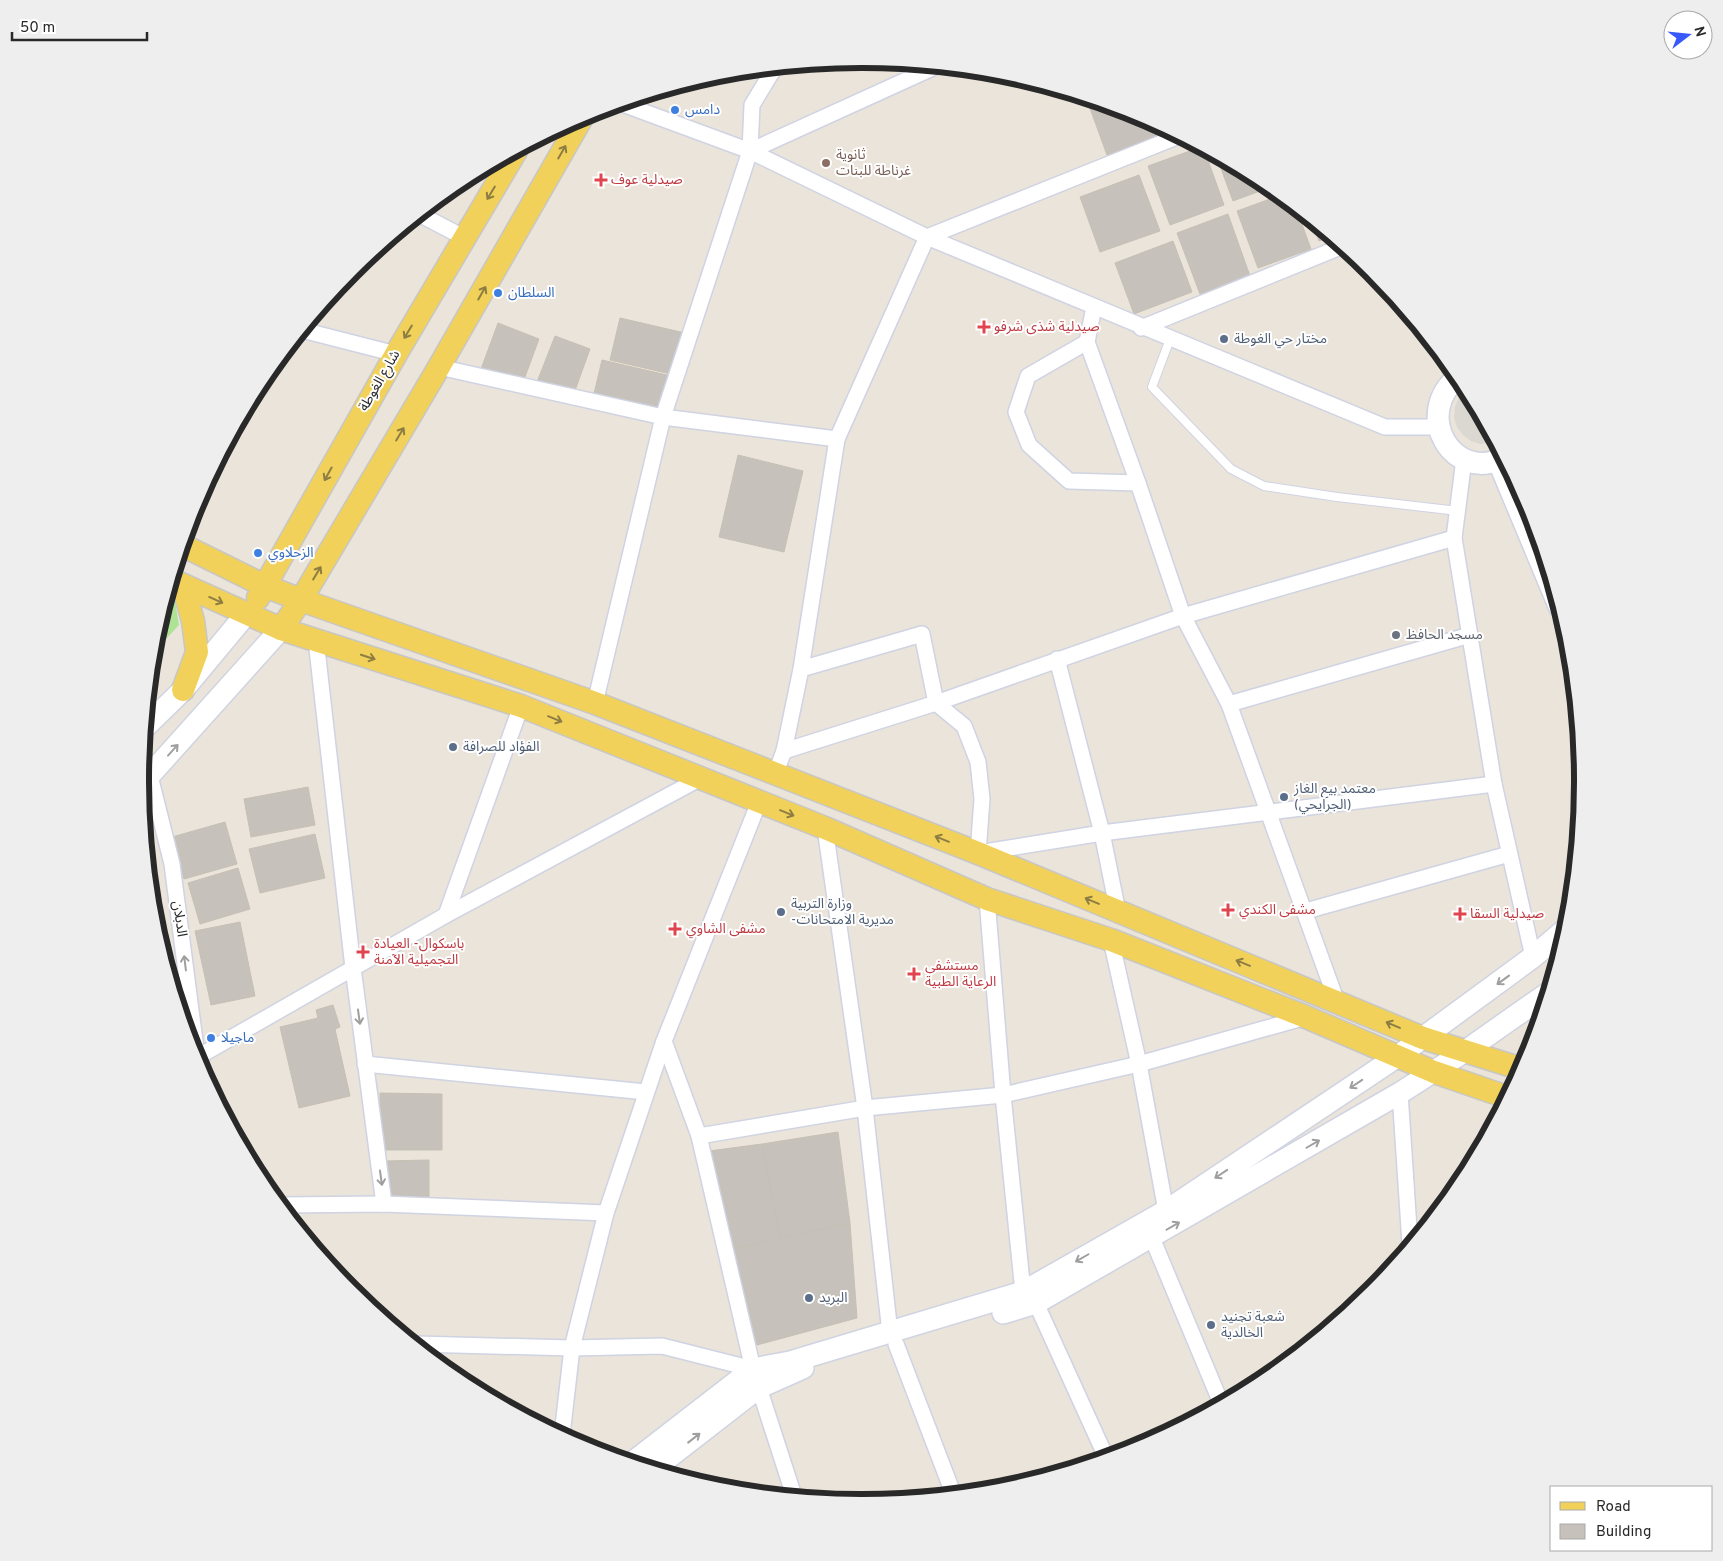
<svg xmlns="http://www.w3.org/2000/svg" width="1723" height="1561" font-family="Overpass,'Noto Sans Arabic',sans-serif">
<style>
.green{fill:#aee396}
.plaza{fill:#dbd7d1}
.building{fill:#c6c1ba;stroke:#c6c0b4}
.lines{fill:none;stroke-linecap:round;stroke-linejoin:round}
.lane-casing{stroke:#cfd3e2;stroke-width:10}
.street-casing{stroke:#cfd3e2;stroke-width:18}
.secondary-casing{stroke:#cfd3e2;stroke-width:24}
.primary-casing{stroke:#c7c7c7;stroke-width:25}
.lane{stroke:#fff;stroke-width:8}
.street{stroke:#fff;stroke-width:15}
.secondary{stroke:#fff;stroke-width:21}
.primary{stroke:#f1d15a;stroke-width:22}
.oneway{stroke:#8d7d42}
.oneway2{stroke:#9f9f9f}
.shop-dot{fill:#3f7fe0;stroke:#fff;stroke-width:2}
.education-dot{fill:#8d6e63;stroke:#fff;stroke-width:2}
.health-dot{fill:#e0444e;stroke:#fff;stroke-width:2}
.service-dot{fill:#5c6f8a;stroke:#fff;stroke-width:2}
.worship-dot{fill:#6b7280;stroke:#fff;stroke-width:2}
.labels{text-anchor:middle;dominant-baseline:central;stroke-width:4;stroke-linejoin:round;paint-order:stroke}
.shop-label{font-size:14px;fill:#366cbe;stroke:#fff;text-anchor:start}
.education-label{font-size:14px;fill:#785e54;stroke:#fff;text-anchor:start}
.health-label{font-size:14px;fill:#be3a42;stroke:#fff;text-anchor:start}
.service-label{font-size:14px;fill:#4e5e75;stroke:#fff;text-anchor:start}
.street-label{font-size:14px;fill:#292929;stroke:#fff}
.worship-label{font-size:14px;fill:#5b616d;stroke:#fff;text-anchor:start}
.rim{fill:none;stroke:#292929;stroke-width:6}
</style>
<rect width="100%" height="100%" fill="#ebe4da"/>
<!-- green -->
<path class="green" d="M168,592l6,3 5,30 -27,29 2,-15z"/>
<!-- plaza -->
<path class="plaza" d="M1467,389l28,53 -15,2 -9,-3 -8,-6 -6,-8 -3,-9 1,-11 4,-10z"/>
<!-- building -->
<g class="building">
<path d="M1090,99l48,15 26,14 2,5 -59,22 -20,-55z"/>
<path d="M1201,147l3,2 20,56 -54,20 -22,-59z"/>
<path d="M1216,155l47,26 8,6 -38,14z"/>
<path d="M1139,175l21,56 -60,21 -20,-55z"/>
<path d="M1281,195l15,13 15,41 -53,19 -21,-57z"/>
<path d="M1228,214l22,62 -50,18 -23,-61z"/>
<path d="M1312,221l19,16 -12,4z"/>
<path d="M1173,241l19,51 -58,22 -19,-51z"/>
<path d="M620,318l65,15 -10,42 -65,-15z"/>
<path d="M498,323l41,16 -17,46 -41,-16z"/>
<path d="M555,336l35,13 -17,47 -36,-14z"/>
<path d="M602,360l69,16 -9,38 -69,-16z"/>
<path d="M738,455l65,16 -19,81 -65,-15z"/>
<path d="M308,787l7,38 -64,12 -7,-38z"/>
<path d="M225,822l12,42 -53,15 -12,-42z"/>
<path d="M315,834l10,44 -65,15 -11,-44z"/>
<path d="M238,868l12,41 -50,15 -12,-41z"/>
<path d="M240,922l15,74 -44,9 -16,-74z"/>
<path d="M333,1005l7,22 -5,2 15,67 -51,12 -19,-81 38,-9 -2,-8z"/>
<path d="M380,1093l62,1v56h-62z"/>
<path d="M838,1132l12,91 -70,16 -18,-95z"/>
<path d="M762,1144l18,95 -48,10 -23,-98z"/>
<path d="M429,1160v41l-43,1 -1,-41z"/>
<path d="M850,1223l7,95 -100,27 -25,-96z"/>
</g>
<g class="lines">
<defs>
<path id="lane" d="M1170,339l-18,48 79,82 33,17 73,11 121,14"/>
<g id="street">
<path d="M620,103l130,48 177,86 -90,202"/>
<path d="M1179,136l-252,101 458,190h53"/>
<path d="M750,151l2,-46 23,-38"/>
<path d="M419,214l46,24"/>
<path d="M1094,307l-7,35 51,141 45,133 46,88 108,298"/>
<path d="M1141,328l202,-82"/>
<path d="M302,330l94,24"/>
<path d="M1087,342l-59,34 -12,36 13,33 40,36 69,2"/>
<path d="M439,367l224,50 174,22 -36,230 -17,82 -8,21"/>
<path d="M1464,459l-10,79 40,246 39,173"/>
<path d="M316,640l37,328 31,236"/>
<path d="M1057,659l45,174 16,79"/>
<path d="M801,669l121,-35 14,69 28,23 14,36 4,37 -4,54 124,-20 392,-49"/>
<path d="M595,703l68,-286 87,-266 187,-85"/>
<path d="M1229,704l241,-69"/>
<path d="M784,751l152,-48 247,-87 271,-78"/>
<path d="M150,776l22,88 26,200"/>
<path d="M759,802l-95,239 35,95 54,233 41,127"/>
<path d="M825,828l40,280 25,225"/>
<path d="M987,899l16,196 20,197"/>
<path d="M1306,911l203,-57"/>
<path d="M446,915l75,-209"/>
<path d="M1111,940l28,124 27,147"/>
<path d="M196,1058l250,-143 255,-137"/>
<path d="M365,1064l281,28"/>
<path d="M1400,1093l10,151"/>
<path d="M699,1136l166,-28 138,-13 136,-31 167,-47"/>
<path d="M281,1205l103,-1 222,9"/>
<path d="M1152,1238l69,165"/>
<path d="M1036,1303l70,154"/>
<path d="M417,1344l155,4 90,-2 91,23"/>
<path d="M896,1344l57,149"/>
<path d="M562,1435l10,-87 34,-135 58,-172"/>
</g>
<g id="secondary">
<path d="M1459,376c-48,39 -5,107 44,82"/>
<path d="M1498,460l61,146"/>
<path d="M145,727l38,-37 64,-77"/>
<path d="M140,786l141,-157"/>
<path d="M1003,1313l33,-10 364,-210 64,-41 84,-59"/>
<path d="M633,1462l120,-93 37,-7 233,-70 143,-81 232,-155 135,-99 35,-30"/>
<path d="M655,1468l103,-80 45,-20"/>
</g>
<g id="primary">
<path d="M182,545l83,41 36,14 294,103 383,150 445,185 99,31"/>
<path d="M172,580l109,49 240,77 304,122 162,71 124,41 195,77 128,55 73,25"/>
<path d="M258,598l138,-244 120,-203"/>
<path d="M281,629l20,-29 138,-233 145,-253"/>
<path d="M183,690l14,-38 -4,-31 -10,-36"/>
</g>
</defs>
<!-- lane casing -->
<use href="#lane" class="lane-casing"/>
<!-- street casing -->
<use href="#street" class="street-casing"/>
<!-- secondary casing -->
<use href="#secondary" class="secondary-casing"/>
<!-- primary casing -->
<use href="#primary" class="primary-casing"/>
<!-- lane -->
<use href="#lane" class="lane"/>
<!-- street -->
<use href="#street" class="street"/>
<!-- secondary -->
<use href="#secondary" class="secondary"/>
<!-- primary -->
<use href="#primary" class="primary"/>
</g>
<!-- one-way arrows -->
<defs><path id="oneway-shaft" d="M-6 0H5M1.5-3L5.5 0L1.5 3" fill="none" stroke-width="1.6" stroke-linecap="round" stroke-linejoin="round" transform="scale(1.25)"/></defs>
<g class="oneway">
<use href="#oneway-shaft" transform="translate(562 152) rotate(-60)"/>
<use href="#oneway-shaft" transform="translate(491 193) rotate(121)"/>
<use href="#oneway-shaft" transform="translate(482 293) rotate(-60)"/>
<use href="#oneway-shaft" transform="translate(408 332) rotate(121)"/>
<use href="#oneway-shaft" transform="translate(400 434) rotate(-59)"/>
<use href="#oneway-shaft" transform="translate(328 474) rotate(119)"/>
<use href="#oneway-shaft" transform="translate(317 573) rotate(-59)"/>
<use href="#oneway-shaft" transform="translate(216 600) rotate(24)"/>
<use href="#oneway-shaft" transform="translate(368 657) rotate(18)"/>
<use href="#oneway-shaft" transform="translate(555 719) rotate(22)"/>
<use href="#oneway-shaft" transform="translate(787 813) rotate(22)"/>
<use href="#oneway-shaft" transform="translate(942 839) rotate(-158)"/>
<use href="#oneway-shaft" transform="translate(1092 901) rotate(-157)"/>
<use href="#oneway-shaft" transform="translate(1243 963) rotate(-158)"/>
<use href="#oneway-shaft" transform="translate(1393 1025) rotate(-157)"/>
</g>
<g class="oneway2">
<use href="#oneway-shaft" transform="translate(173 750) rotate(-48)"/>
<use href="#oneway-shaft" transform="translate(185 963) rotate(-97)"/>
<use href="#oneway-shaft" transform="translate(1503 980) rotate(144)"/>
<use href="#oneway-shaft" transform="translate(359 1017) rotate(82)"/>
<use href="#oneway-shaft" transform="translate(1356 1084) rotate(146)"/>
<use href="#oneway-shaft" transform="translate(1313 1144) rotate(-30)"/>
<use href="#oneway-shaft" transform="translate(1221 1174) rotate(146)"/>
<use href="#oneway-shaft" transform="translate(381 1178) rotate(82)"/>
<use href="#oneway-shaft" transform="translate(1173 1226) rotate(-30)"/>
<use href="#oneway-shaft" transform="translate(1082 1258) rotate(150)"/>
<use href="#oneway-shaft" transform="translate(694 1438) rotate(-38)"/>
</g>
<!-- markers -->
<g class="shop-dot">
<circle cx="675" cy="110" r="5"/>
<circle cx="498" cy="293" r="5"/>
<circle cx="258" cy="553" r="5"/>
<circle cx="211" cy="1038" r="5"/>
</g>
<circle class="education-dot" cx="826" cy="163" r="5"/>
<g class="health-dot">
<path d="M598.5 172.5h5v5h5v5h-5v5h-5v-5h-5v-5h5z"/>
<path d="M981.5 319.5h5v5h5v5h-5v5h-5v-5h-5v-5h5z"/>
<path d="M1225.5 902.5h5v5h5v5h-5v5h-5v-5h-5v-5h5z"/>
<path d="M1457.5 906.5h5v5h5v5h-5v5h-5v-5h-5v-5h5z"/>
<path d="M672.5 921.5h5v5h5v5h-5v5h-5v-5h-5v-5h5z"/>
<path d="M360.5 944.5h5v5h5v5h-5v5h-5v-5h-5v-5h5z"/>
<path d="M911.5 966.5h5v5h5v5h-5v5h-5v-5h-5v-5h5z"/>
</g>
<g class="service-dot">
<circle cx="1224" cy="339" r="5"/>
<circle cx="453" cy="747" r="5"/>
<circle cx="1284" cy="797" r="5"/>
<circle cx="781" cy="912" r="5"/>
<circle cx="809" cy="1298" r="5"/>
<circle cx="1211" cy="1325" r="5"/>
</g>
<circle class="worship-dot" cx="1396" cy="635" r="5"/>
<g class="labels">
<!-- shop labels -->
<g class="shop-label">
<text x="685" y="110">دامس</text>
<text x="508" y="293">السلطان</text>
<text x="268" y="553">الزحلاوي</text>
<text x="221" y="1038">ماجيلا</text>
</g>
<!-- education labels -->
<g class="education-label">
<text x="836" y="155">ثانوية<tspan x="836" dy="16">غرناطة للبنات</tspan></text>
</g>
<!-- health labels -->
<g class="health-label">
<text x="611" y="180">صيدلية عوف</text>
<text x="994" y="327">صيدلية شذى شرفو</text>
<text x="1239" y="910">مشفى الكندي</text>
<text x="1470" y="914">صيدلية السقا</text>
<text x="686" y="929">مشفى الشاوي</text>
<text x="374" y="944">باسكوال- العيادة<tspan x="374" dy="16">التجميلية الآمنة</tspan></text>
<text x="925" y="966">مستشفى<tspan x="925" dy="16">الرعاية الطبية</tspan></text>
</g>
<!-- service labels -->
<g class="service-label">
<text x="1234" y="339">مختار حي الغوطة</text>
<text x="463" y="747">الفؤاد للصرافة</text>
<text x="1294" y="789">معتمد بيع الغاز<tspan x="1294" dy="16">(الجرايحي)</tspan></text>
<text x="791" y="904">وزارة التربية<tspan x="791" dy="16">-مديرية الامتحانات</tspan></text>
<text x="819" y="1298">البريد</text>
<text x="1221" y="1317">شعبة تجنيد<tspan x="1221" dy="16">الخالدية</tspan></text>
</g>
<!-- street labels -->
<g class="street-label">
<text transform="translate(380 381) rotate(-60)">شارع الغوطة</text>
<text transform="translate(179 919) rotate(82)">الدبلان</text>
</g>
<!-- worship labels -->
<g class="worship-label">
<text x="1406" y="635">مسجد الحافظ</text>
</g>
</g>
<!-- crop -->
<path d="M0 0H1723V1561H0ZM861 68H862A712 712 0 0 1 1574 780V782A712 712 0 0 1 862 1494H861A712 712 0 0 1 149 782V780A712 712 0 0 1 861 68Z" fill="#eee" fill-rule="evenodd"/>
<path class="rim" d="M861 68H862A712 712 0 0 1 1574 780V782A712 712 0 0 1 862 1494H861A712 712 0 0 1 149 782V780A712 712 0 0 1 861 68Z"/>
<!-- legend -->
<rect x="1550" y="1486" width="162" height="65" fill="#ffffff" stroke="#a9a9a9"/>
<rect x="1560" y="1502" width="25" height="8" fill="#f1d15a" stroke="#a9a9a9"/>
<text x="1596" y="1511" font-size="15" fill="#292929">Road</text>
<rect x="1560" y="1524" width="25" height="15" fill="#c6c1ba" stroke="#a9a9a9"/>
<text x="1596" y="1536" font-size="15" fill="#292929">Building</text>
<!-- north arrow -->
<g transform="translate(1688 35) rotate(74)"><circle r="24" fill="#ffffff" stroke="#a9a9a9"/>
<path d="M0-4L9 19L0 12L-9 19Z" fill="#3858fa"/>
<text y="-8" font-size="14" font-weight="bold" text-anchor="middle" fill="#292929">N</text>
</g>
<!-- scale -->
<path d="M12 32v8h135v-8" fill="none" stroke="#292929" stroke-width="2.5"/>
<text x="20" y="32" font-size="15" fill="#292929" stroke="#ffffff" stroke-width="4" paint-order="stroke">50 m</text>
</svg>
